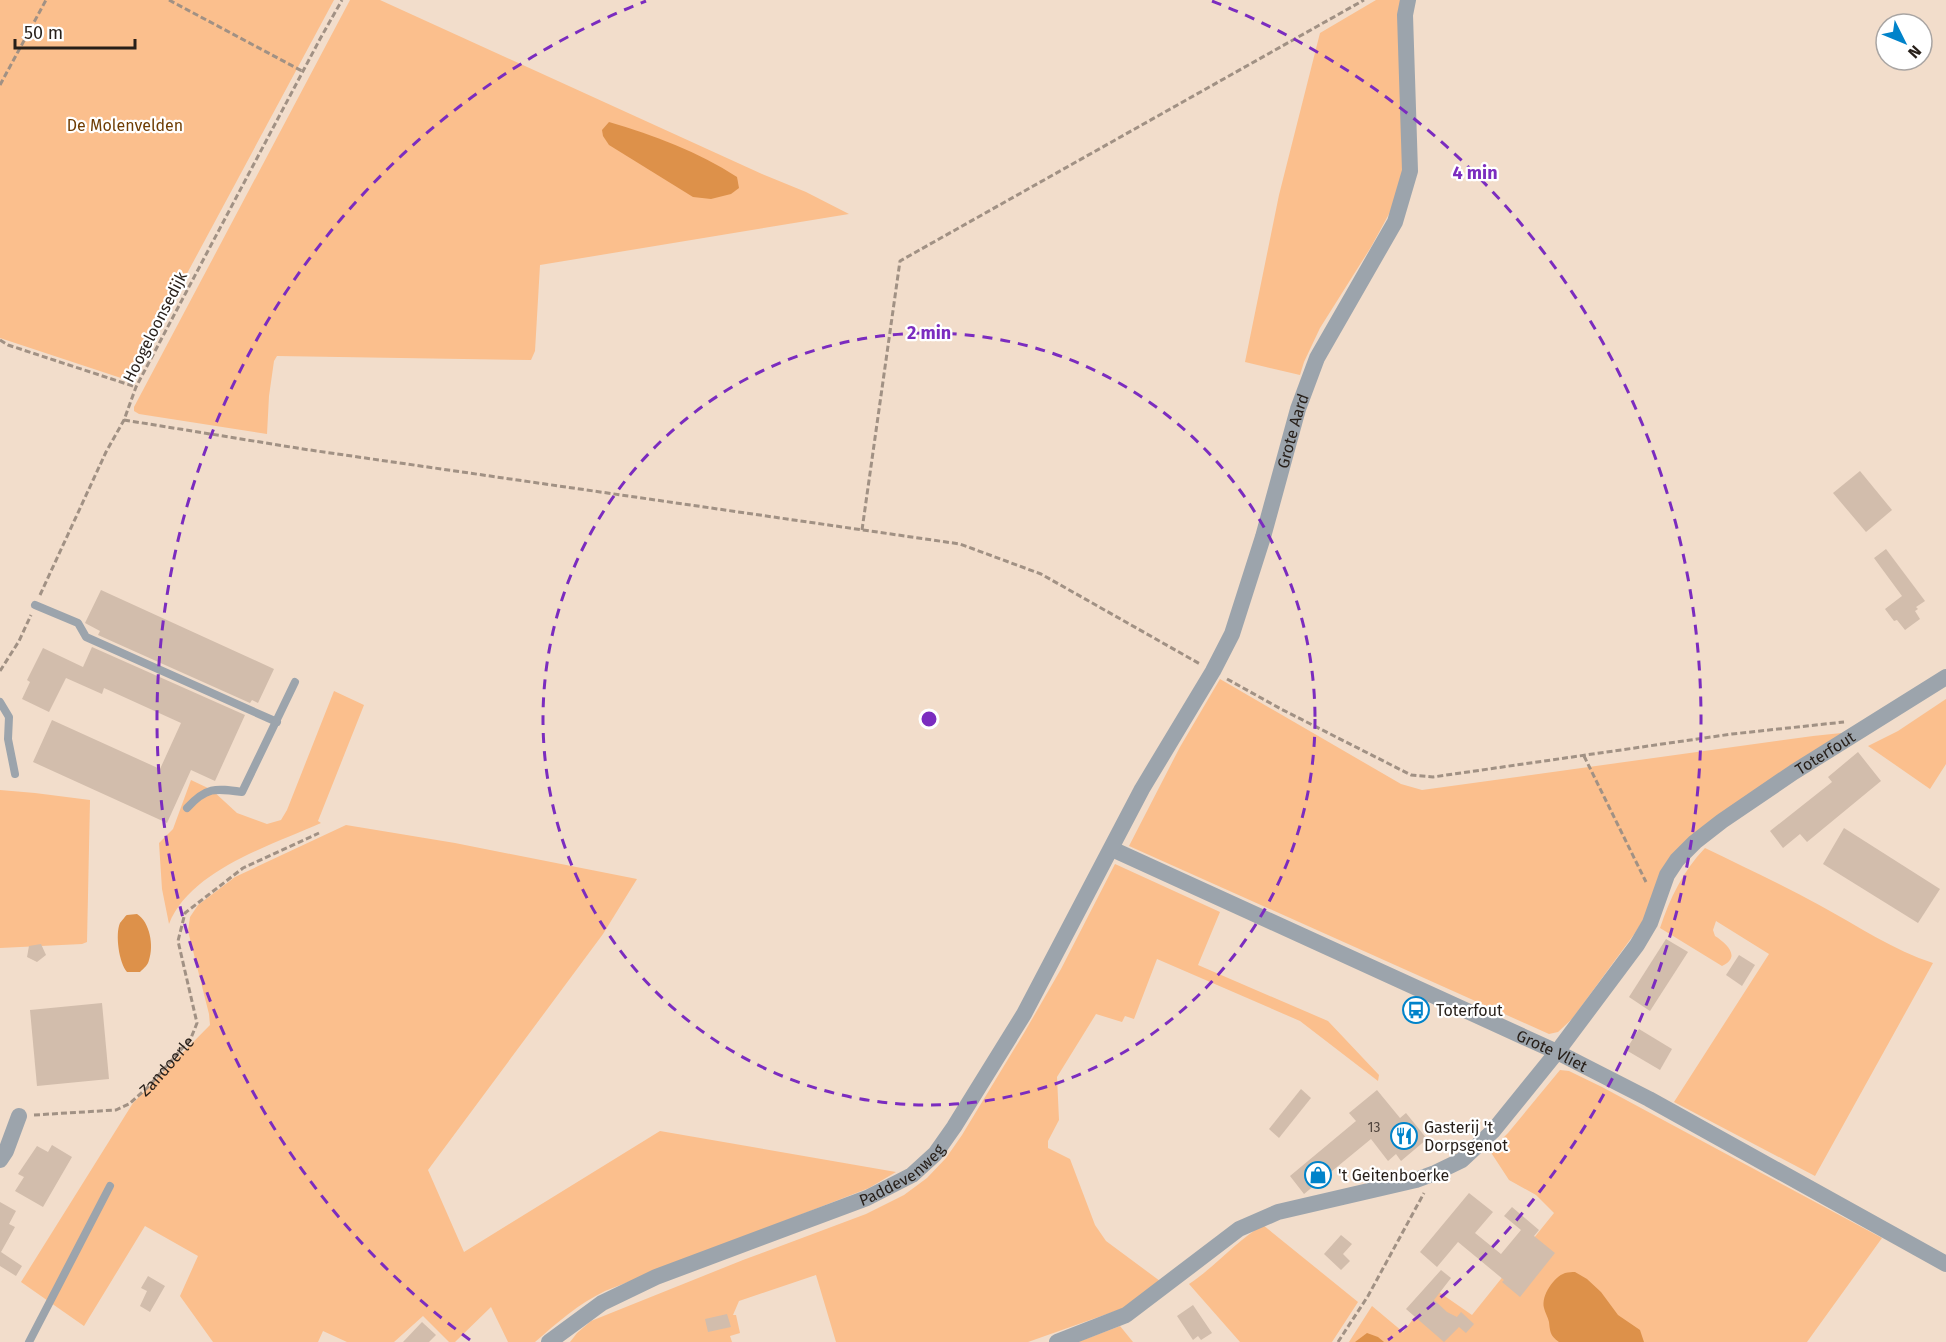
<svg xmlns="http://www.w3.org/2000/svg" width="1946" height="1342" font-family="'Fira Sans',sans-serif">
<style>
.green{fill:#fbbf8d}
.water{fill:#dd914a}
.building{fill:#d2bdac}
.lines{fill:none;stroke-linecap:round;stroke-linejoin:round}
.path{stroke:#a19184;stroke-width:3;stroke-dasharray:6 3;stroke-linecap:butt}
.service{stroke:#9ca4ac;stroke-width:8}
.minor{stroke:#9ca4ac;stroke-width:16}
.ring{fill:none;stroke:#7b2cbf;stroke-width:3;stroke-dasharray:10 8}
.labels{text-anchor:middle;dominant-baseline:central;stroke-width:4.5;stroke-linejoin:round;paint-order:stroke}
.number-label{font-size:14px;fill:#52463e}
.park-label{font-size:16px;fill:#6f3d03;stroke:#fff}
.street-label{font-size:16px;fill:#271f19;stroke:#fff}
.poi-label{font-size:16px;fill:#271f19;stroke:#fff;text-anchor:start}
.centre{fill:#7b2cbf;stroke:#fff;stroke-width:3}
.ring-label{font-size:18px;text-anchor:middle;font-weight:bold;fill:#7b2cbf;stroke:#fff;stroke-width:4.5;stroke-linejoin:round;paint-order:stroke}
</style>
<rect width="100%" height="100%" fill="#f2ddcb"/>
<!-- green -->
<g class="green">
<path d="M0,0h334l-201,374 -3,-1 -3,5h-6l-121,-40z"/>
<path d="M350,0h30l382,174 44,18 43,22 -309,51 -5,86 -4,9 -254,-4 -3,5 -5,35 -2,38 -128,-20 -5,-3v-4z"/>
<path d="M1376,0h24l7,135 -5,48 -13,31 -18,33 -51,81 -16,34 -4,13 -55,-13 34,-167 41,-162z"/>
<path d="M1220,679l181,105 21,6 391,-54 38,-4 -149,98 -67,103 -63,86 -14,13 -9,2 -420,-188 51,-99z"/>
<path d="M334,691l30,14 -46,116 3,2c-49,22 -131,47 -152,101l-7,-35 -3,-46 14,-14 18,-49 21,10 25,23 30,11 14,-4 6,-10z"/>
<path d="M1946,699v65l-16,25 -62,-43 30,-15z"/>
<path d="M0,790l35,3 55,7 -3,142 -5,2 -82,4z"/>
<path d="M346,825l109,18 182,36 -34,55 -175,236 36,82 196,-121 236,41 -27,16 -264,103c-27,13 -48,32 -70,51h-27l-17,-35 -36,35h-6l-26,-26 -29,26h-47l-24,-11 -5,11h-105l-33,-46 18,-40 -53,-30 -61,100 -63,-44 112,-179 77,-78 -1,-11 -21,-83 2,-14 8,-12 37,-28z"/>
<path d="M1705,848c39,19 78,37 116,58 37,20 72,44 112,57l-118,213 -141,-74 95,-148 -53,-33 -3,9 2,6c11,7 27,21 7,30l-62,-38c10,-30 23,-57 45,-80z"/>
<path d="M1115,864l105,48 -22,53 130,56 51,54 -1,6 -78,-60 -143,-62 -23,60 -9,-3 -3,6 -26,-8 -39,63 2,43 -11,21v7l22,11 25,66 11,16 58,43 -40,24 -96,34h-192l-20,-67 -77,26 -6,14h3l4,18 -10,3 2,6h-162l7,-9 14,-12 152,-61 123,-46 38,-19 23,-17 19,-20 16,-23 62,-102 37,-64z"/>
<path d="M1560,1070l9,1 33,16 280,151 -75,104h-458l23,-36 31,26 33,-42 36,25 82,-102 -18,-18 -27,-15 -19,-29 18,-18z"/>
<path d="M1263,1225l95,77 -26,40h-92l-51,-58c27,-18 47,-43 74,-59z"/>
<path d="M1120,1326l13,16h-55z"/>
</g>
<!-- water -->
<g class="water">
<path d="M609,122c44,13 90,30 128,55l2,11 -8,6 -20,5 -18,-2 -84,-52 -6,-9 -1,-6z"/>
<path d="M137,914c13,8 17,32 12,46 -1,5 -5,8 -9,12h-13c-8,-9 -12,-38 -7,-49 1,-1 6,-8 7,-8z"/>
<path d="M1575,1272l12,7 14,13 17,23 22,15 4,12h-85c-9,-6 -9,-11 -10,-20 -1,-5 -4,-9 -5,-14 -3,-13 10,-31 21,-35 4,-1 7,-1 10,-1z"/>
<path d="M1367,1333l11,4 6,5h-29z"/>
</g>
<!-- building -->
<g class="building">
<path d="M1860,471l32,39 -26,22 -33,-39z"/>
<path d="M1886,549l39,52 -9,6 2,2 -3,2 5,8 -15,11 -8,-10 -3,1 -9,-12 17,-13 -28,-38z"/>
<path d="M101,590l173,79 -16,34 -6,-3 -2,3 -152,-68 2,-4 -15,-8z"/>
<path d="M92,647l153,68 -30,66 -24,-11 -24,53 -134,-61 19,-42 108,49 21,-46 -77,-35 -2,6 -36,-16 -17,34 -27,-13 8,-17 -3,-2 16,-32 40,19z"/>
<path d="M1858,752l23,29 -74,61 -7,-8 -17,14 -13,-17 62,-49 -4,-5z"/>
<path d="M1844,828l96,61 -22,34 -95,-59z"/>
<path d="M1666,939l22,13 -38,59 -21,-14z"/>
<path d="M41,944l5,11 -9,7 -10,-5 2,-11z"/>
<path d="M1739,955l16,10 -13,21 -16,-11z"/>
<path d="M102,1003l7,76 -72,7 -7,-76z"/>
<path d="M1639,1029l33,20 -12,21 -34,-20z"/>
<path d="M1301,1089l10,9 -32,40 -10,-9z"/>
<path d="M1377,1090l23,28 6,-5 21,26 -26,22 -5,-7 -8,7 -17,-22 -67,55 -14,-18 66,-55 -7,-8z"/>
<path d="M52,1145l20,12 -29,50 -28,-16 9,-14 -6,-3 19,-28 11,6z"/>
<path d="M1469,1193l24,19 -18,21 26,21 20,-24 -17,-14 8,-9 27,23 -5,6 21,17 -35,44 -18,-15 2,-2 -46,-38 -21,25 -17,-15z"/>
<path d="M0,1202l16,9 -7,13 6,3 -14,25 21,14 -6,10 -16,-10z"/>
<path d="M1341,1235l11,9 -9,10 7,7 -9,9 -17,-16z"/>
<path d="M1441,1270l10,8 -17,22 13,12 10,5 4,-5 13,12 -8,9 -7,-6 -15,15 -38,-33z"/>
<path d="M148,1276l17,10 -15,26 -10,-6 7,-15 -6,-3z"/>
<path d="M1193,1305l19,28 -11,7 -3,-4 -5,4 -16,-24z"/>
<path d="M727,1314l4,13 -23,5 -3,-13z"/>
<path d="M422,1322l14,13 -7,7h-26z"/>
</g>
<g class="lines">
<!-- path -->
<g class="path">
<path d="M169,0l133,71"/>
<path d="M0,85l46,-85"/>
<path d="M0,340l8,5 128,42"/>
<path d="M124,420l179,29 657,95 81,30 159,90"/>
<path d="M862,530l38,-269 464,-261"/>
<path d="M40,595l66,-143 18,-32 12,-33 184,-348 22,-39"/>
<path d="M0,671l19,-30 12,-26"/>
<path d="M1227,679l54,30 130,66 22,2 299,-43 112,-12"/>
<path d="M1584,756l62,126"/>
<path id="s1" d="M34,1115l82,-5 13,-6 20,-18 42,-48 6,-15 -19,-82 7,-28 58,-45 76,-35"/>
<path d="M1338,1342l30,-46 56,-103"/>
</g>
<!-- service -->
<g class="service">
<path d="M35,605l43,18 8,14 191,85"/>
<path d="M0,702l9,15 -1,22 7,35"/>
<path d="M187,808c19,-21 28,-20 55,-16l53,-110"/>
<path d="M29,1342l81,-156"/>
</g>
<!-- minor -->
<g class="minor">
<path id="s2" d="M1112,849l445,203 92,47 297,165"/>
<path d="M0,1160l6,-9 13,-35"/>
<path id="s3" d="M549,1342l53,-39 54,-26 211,-79 45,-23 23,-21 19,-27 70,-113 118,-225 71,-118 19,-37 31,-97 35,-128 19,-51 78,-136 15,-51 -5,-156 3,-15"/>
<path id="s4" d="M1057,1342l69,-27 113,-86 39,-17 138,-32 19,-7 27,-13 31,-29 64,-79 80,-107 13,-22 17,-48 10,-15 18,-18 27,-21 72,-49 152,-95"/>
</g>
</g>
<!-- distance rings -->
<g class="ring">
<circle cx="929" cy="719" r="386"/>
<path d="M470 1340A772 772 0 0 1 646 1M1212 1A772 772 0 0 1 1388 1340"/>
</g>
<!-- icons -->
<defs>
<symbol id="bus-ring" viewBox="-11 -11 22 22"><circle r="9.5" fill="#fff" stroke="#0083ca" stroke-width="1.5"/><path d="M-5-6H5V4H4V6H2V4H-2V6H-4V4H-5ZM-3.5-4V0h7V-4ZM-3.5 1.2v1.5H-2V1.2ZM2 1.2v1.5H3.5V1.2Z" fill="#0083ca"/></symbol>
<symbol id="restaurant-ring" viewBox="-11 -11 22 22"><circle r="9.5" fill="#fff" stroke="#0083ca" stroke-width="1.5"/><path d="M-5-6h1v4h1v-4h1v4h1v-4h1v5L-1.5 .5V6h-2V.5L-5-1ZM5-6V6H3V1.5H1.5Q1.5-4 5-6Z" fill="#0083ca"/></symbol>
<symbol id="shop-ring" viewBox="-11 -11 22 22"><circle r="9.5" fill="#fff" stroke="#0083ca" stroke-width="1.5"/><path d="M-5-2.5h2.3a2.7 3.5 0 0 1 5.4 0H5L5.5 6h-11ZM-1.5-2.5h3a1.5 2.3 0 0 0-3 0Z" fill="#0083ca"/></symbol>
</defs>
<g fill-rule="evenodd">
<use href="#bus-ring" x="1401" y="995" width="30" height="30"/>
<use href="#restaurant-ring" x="1389" y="1121" width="30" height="30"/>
<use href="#shop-ring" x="1303" y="1160" width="30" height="30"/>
</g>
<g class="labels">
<!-- number labels -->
<g class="number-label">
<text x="1374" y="1127">13</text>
</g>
<!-- park labels -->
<g class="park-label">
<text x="125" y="125">De Molenvelden</text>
</g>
<!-- street labels -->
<g class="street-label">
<text transform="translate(155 327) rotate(-63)">Hoogeloonsedijk</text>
<text stroke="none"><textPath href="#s3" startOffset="1244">Grote Aard</textPath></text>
<text stroke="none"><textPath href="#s4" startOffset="1006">Toterfout</textPath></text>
<text stroke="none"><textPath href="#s2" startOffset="484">Grote Vliet</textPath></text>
<text stroke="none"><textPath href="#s1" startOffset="150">Zandoerle</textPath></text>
<text stroke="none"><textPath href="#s3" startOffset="393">Paddevenweg</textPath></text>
</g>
<!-- poi labels -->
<g class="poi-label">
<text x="1436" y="1010">Toterfout</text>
<text x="1424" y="1127">Gasterij 't<tspan x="1424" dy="18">Dorpsgenot</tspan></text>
<text x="1338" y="1175">'t Geitenboerke</text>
</g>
</g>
<circle cx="929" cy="719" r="9" class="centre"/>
<g class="ring-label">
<text x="1475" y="179">4 min</text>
<text x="929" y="339">2 min</text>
</g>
<!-- north arrow -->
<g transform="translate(1904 42) rotate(133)"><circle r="28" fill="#ffffff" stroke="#a9a5a3" stroke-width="1.5"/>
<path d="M0-4.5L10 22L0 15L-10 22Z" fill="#0083ca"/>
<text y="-9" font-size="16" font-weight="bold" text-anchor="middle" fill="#271f19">N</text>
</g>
<!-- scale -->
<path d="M15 39v9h120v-9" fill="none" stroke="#271f19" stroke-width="3"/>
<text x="24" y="39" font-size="18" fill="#271f19" stroke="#ffffff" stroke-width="4.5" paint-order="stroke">50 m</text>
</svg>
